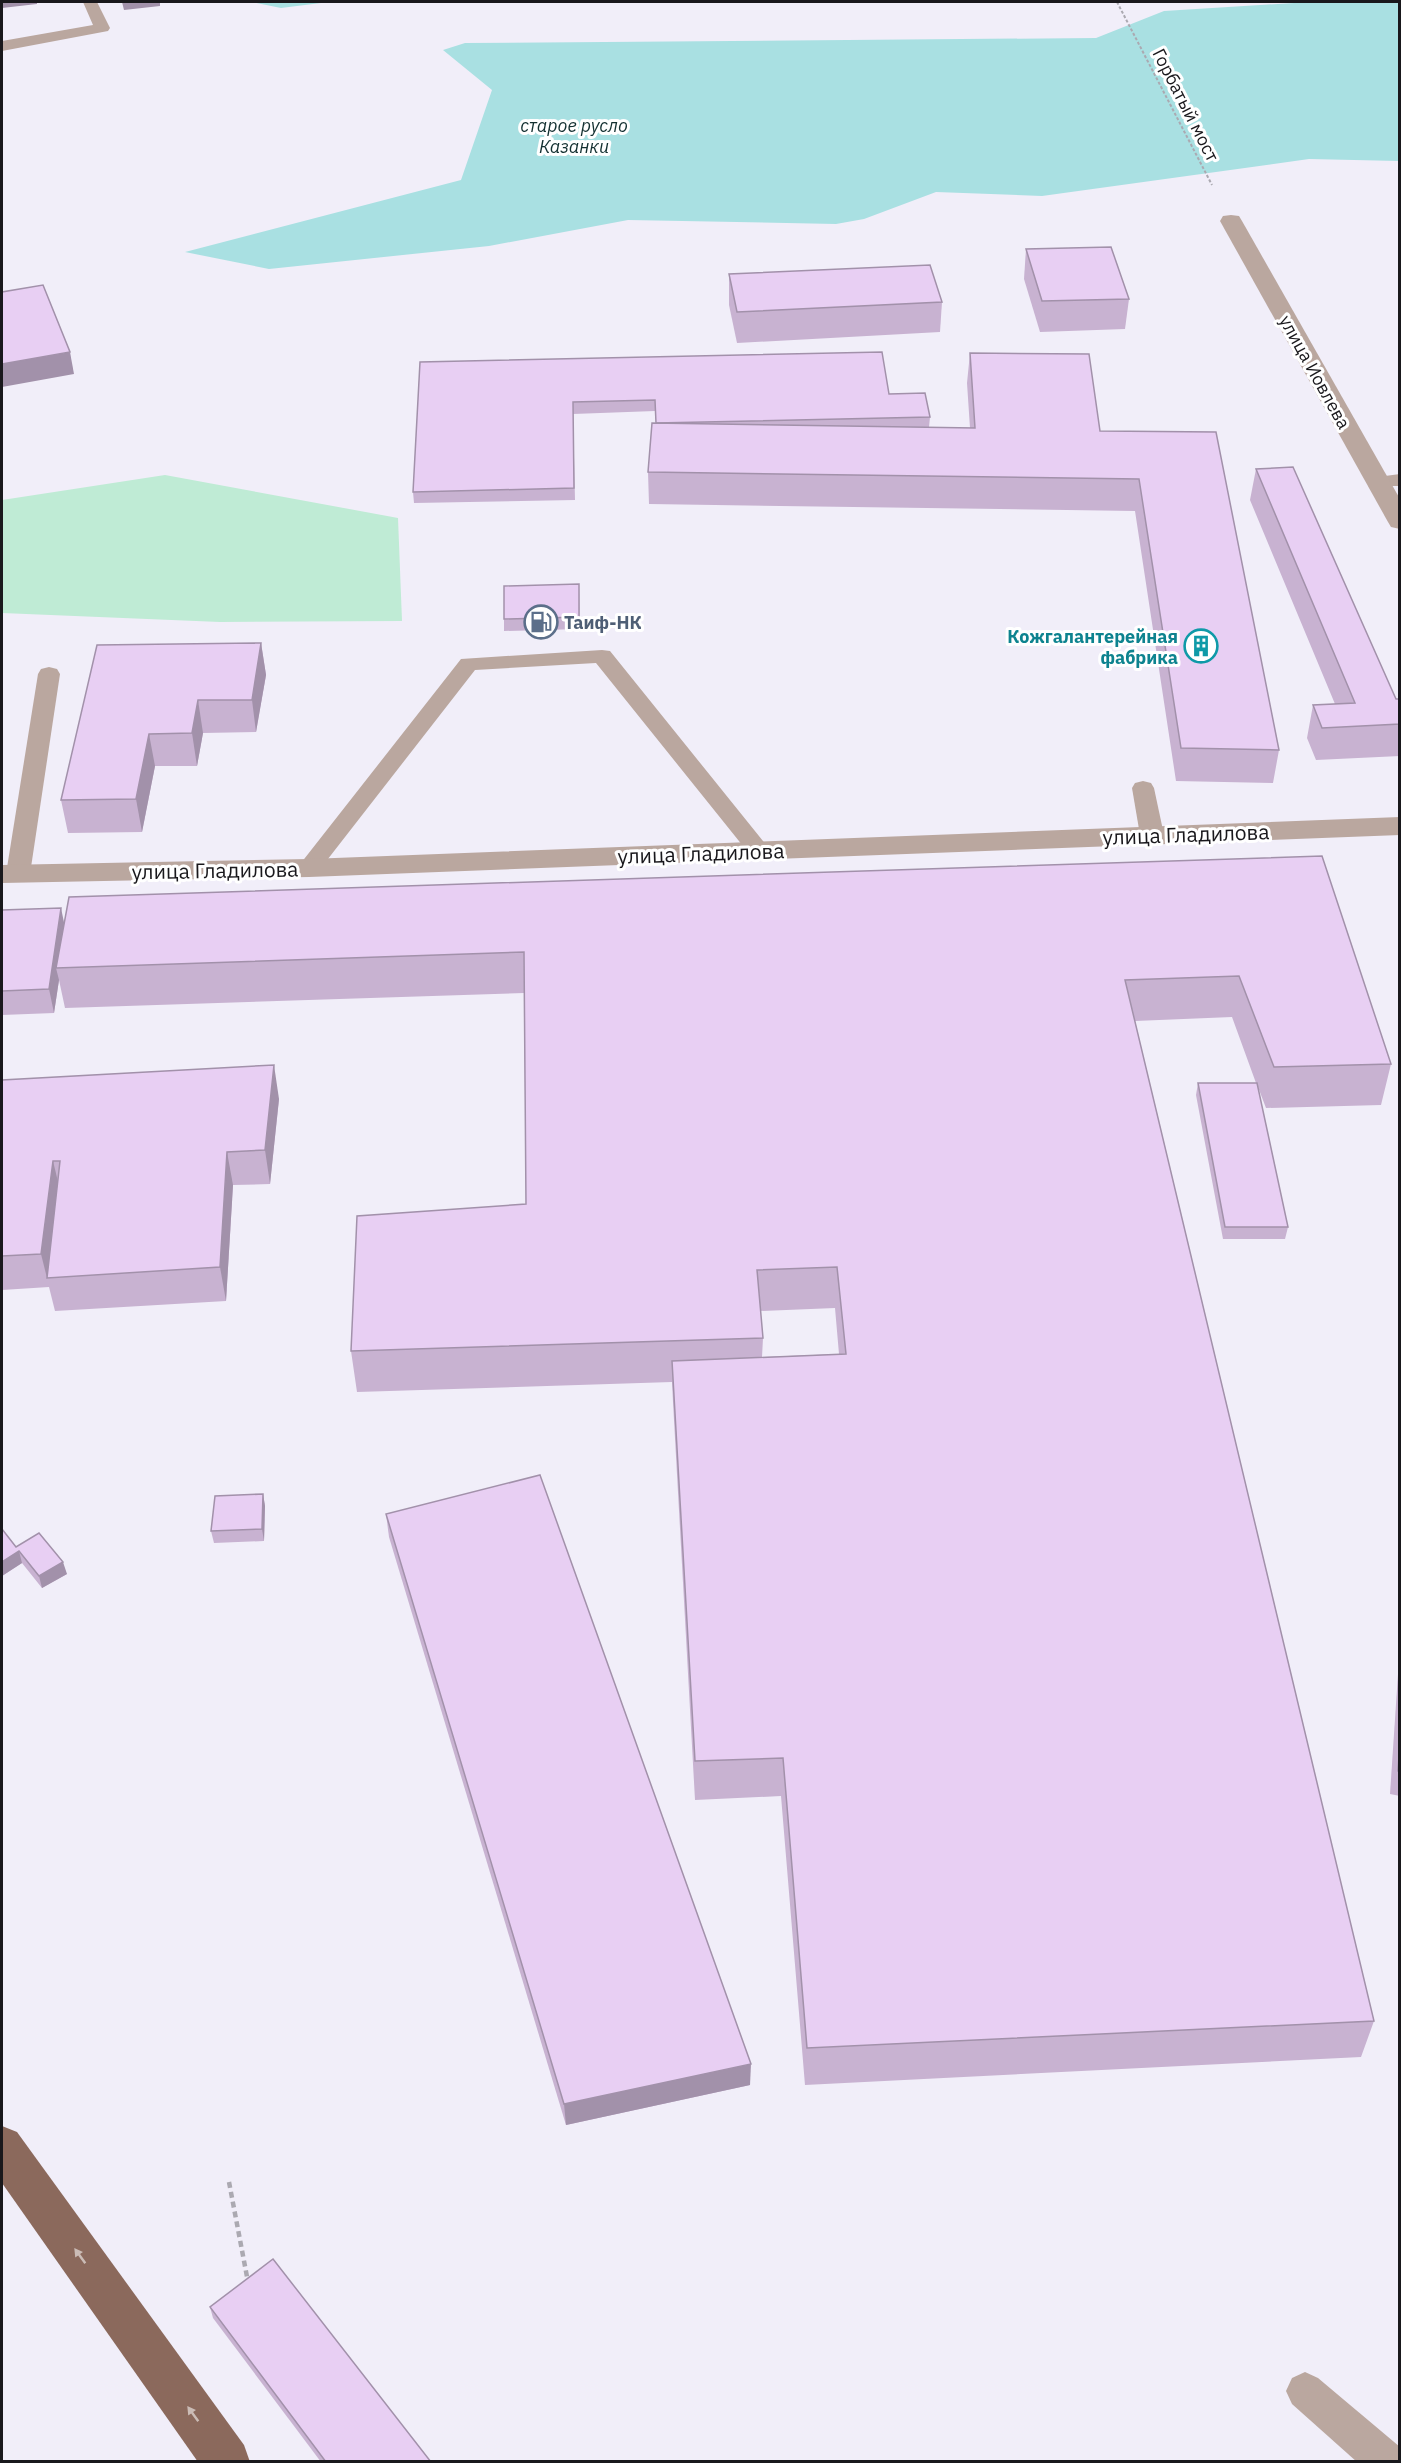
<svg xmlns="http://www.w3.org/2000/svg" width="1401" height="2463" font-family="'IBM Plex Sans',sans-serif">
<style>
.green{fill:#bfebd5}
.water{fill:#a9e0e2}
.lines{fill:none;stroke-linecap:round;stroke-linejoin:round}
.path-far1{stroke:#aba9b1;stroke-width:2;stroke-dasharray:3 2;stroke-linecap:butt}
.path{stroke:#aba9b1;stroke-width:4.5;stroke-dasharray:6 4;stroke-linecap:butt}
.service{fill:#baa79f;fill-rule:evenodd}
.minor{fill:#baa79f;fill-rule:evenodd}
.tertiary{fill:#baa79f;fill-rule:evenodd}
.primary{fill:#8b695c;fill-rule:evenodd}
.wall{fill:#c8b2d1;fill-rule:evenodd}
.shaded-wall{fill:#a291aa}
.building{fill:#e8cff3;stroke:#a291aa;stroke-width:1.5}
.oneway{fill:#cbbcb6}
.labels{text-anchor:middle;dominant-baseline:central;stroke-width:6;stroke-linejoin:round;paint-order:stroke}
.far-street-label{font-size:18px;fill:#19181c;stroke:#fff}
.far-water-label{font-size:18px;font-style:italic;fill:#133031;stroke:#fff}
.far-service-label{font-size:18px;font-weight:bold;fill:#4e5e75;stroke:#fff;text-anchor:start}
.far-culture-label{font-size:18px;font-weight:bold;fill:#0d838f;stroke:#fff;text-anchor:end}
.street-label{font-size:21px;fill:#19181c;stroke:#fff}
</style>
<rect width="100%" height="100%" fill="#f1eef9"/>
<!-- green -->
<path class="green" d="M165,475l233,43 4,103 -182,1 -218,-9v-113z"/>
<!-- water -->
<g class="water">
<path d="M251,2h78l-48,6z"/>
<path d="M1310,2h89v159l-90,-2 -267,37 -106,-4 -72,27 -28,5 -208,-4 -139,26 -220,23 -84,-17 276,-72 31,-90 -49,-40 22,-7 631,-5 68,-27z"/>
</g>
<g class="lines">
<!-- path-far1 -->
<path class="path-far1" d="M1117,2l95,183"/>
<!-- path -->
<path class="path" d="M229,2182l19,100"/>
<!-- service -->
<g class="service">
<path d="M83,2h14l13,26 -2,3 -106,20v-10l91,-16z"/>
<path d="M1400,474v12h-30l-3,-4 3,-4z"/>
<path d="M602,650l8,1 157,195 4,5 -4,5 -8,2 -8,-2 -155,-193 -121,7 -158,203 -8,2 -8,-2 -4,-5 4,-5 160,-204z"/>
<path d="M49,667l8,2 3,5 -30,200 -4,5 -8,2 -8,-2 -4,-5 32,-200 3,-5z"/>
<path d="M1143,781l8,2 3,5 10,47 -4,5 -8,2 -8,-2 -4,-5 -8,-47 3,-5z"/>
<path d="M1305,2372l13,6 82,69v15h-43l-65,-58 -6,-13 6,-13z"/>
</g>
<!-- minor -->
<path class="minor" d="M1231,215l8,1 3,5 158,278v30l-9,-2 -3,-5 -168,-301 3,-5z"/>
<!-- tertiary -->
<path class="tertiary" d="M1400,817v18l-1091,42 -307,6v-18l307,-6z"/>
<!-- primary -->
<path class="primary" d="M2,2126l15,6 227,313 6,17h-52l-196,-279z"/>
</g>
<!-- wall -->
<g class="wall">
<path d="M1026,249l103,50 -4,30 -85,3 -16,-53z"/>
<path d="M729,274l213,28 -2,30 -203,11 -8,-38z"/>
<path d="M970,353l130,78 116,1 63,318 -6,33 -97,-2 -41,-270 -486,-7 -1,-32 8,-49 -1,-12 -82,3 2,86 -161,3 -1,-11 7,-130 469,32 41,23 -1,10 41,1 -3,-45z"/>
<path d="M1256,469l140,230h4v57l-84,4 -9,-22 6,-33 22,-1 -85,-204z"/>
<path d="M579,584l1,45 -76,2v-12z"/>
<path d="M261,643l5,32 -10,57 -53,1 -6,33h-42l-13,66 -74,1 -7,-33z"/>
<path d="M1322,856l69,208 -10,41 -115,3 -8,-21 30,140 -3,12h-62l-27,-144 2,-12h58l-24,-66 -97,4 239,1000 -13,36 -556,28 -24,-289 -86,4 -22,-398 -1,-20 -315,10 -6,-41 175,-147 -2,-211 -459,15 -6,-28 -5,33 -52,2v-104l62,12zM835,1308l4,46 -77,3 1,-19 -3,-27z"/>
<path d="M2,1080l277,19 -9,85 -37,1 -7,116 -171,10 -6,-24 -47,3z"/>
<path d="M263,1494l2,12 -1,35 -50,2 -3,-12z"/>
<path d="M386,1514l364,571 -184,40 -177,-588z"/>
<path d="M2,1529l14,18 51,27 -25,14 -20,-25 -20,13z"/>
<path d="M1400,1644v152l-10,-2z"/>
<path d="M210,2307l221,155h-110l-108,-144z"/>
</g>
<!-- shaded-wall -->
<g class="shaded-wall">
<path d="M2,2h35v2l-35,4z"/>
<path d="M122,2h38v4l-36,4z"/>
<path d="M70,352l4,22 -72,13v-23z"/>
<path d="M261,643l5,32 -10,57 -4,-32z"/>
<path d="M198,700l5,33 -6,33 -5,-33z"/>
<path d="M149,734l6,32 -13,66 -6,-33z"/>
<path d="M61,908l5,24 -10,36 3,12 -5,33 -5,-24z"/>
<path d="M274,1065l5,34 -9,85 -5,-34z"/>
<path d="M227,1152l6,33 -7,116 -6,-34z"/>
<path d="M53,1161l8,33 -14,84 -6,-24z"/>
<path d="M263,1494l2,12 -1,35 -2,-12z"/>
<path d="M19,1551l3,12 -20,13v-14z"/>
<path d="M63,1562l4,12 -25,14 -3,-12z"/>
<path d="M751,2064l-1,21 -184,40 -2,-21z"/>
</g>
<!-- building -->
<g class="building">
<path d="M1111,247l18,52 -87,2 -16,-52z"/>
<path d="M930,265l12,37 -205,10 -8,-38z"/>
<path d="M43,285l27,67 -68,12v-72z"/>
<path d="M882,352l7,42 36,-1 5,24 -274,6 -1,-23 -82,2 1,86 -161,4 7,-130z"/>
<path d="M970,353l119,1 11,77 116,1 63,318 -98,-2 -42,-269 -491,-7 4,-49 323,5z"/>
<path d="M1293,467l103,232h4v25l-78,4 -9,-23 42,-2 -99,-234z"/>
<path d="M579,584v33l-75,2v-33z"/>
<path d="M261,643l-9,57h-54l-6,33 -43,1 -13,65 -75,1 36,-155z"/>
<path d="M1322,856l69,208 -117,3 -35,-91 -114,4 249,1041 -567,27 -24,-290 -88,3 -23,-400 174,-7 -9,-87 -80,3 6,68 -412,13 6,-135 169,-12 -2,-252 -468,16 13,-71z"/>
<path d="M61,908l-12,81 -47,2v-81z"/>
<path d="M274,1065l-9,85 -38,2 -7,115 -173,11 13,-117h-7l-12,93 -39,2v-176z"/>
<path d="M1198,1083h59l31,144h-63z"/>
<path d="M540,1475l211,589 -187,40 -178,-590z"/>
<path d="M263,1494l-1,35 -51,2 4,-35z"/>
<path d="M2,1529l14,18 23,-14 24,29 -24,14 -20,-25 -17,11z"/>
<path d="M1400,1741v31l-2,-1z"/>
<path d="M273,2259l158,203h-105l-116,-155z"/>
</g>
<!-- one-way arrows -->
<defs><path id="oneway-solid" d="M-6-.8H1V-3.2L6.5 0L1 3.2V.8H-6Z" transform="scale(1.5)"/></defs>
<g class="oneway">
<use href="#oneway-solid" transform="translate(80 2256) rotate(-126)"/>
<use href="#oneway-solid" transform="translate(193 2414) rotate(-126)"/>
</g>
<!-- icons -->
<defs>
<symbol id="fuel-ring" viewBox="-11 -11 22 22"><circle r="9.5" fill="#fff" stroke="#5c6f8a" stroke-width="1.5"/><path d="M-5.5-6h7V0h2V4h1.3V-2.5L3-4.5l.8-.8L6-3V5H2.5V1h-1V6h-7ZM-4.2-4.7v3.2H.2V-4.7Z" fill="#5c6f8a"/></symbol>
<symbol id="building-ring" viewBox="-11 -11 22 22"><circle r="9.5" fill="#fff" stroke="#0f9aa8" stroke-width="1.5"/><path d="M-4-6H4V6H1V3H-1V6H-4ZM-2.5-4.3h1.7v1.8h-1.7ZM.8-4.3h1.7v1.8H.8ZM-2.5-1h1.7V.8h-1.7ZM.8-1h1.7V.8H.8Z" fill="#0f9aa8"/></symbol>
</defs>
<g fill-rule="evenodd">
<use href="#fuel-ring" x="522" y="603" width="38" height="38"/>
<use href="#building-ring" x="1182" y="627" width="38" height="38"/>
</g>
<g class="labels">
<!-- far-street labels -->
<g class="far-street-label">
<text transform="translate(1186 105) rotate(63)">Горбатый мост</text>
<text transform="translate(1315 372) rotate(61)">улица Иовлева</text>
</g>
<!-- far-water labels -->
<g class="far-water-label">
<text x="574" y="125">старое русло<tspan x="574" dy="21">Казанки</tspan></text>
</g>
<!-- far-service labels -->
<g class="far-service-label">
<text x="564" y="622">Таиф-НК</text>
</g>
<!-- far-culture labels -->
<g class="far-culture-label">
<text x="1178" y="636">Кожгалантерейная<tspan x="1178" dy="21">фабрика</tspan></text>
</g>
<!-- street labels -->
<g class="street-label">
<text transform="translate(1186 834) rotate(-2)">улица Гладилова</text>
<text transform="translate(701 853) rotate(-2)">улица Гладилова</text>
<text transform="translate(215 870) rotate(-1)">улица Гладилова</text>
</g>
</g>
<!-- border -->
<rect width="1401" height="2463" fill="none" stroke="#19181c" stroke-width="6"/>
</svg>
